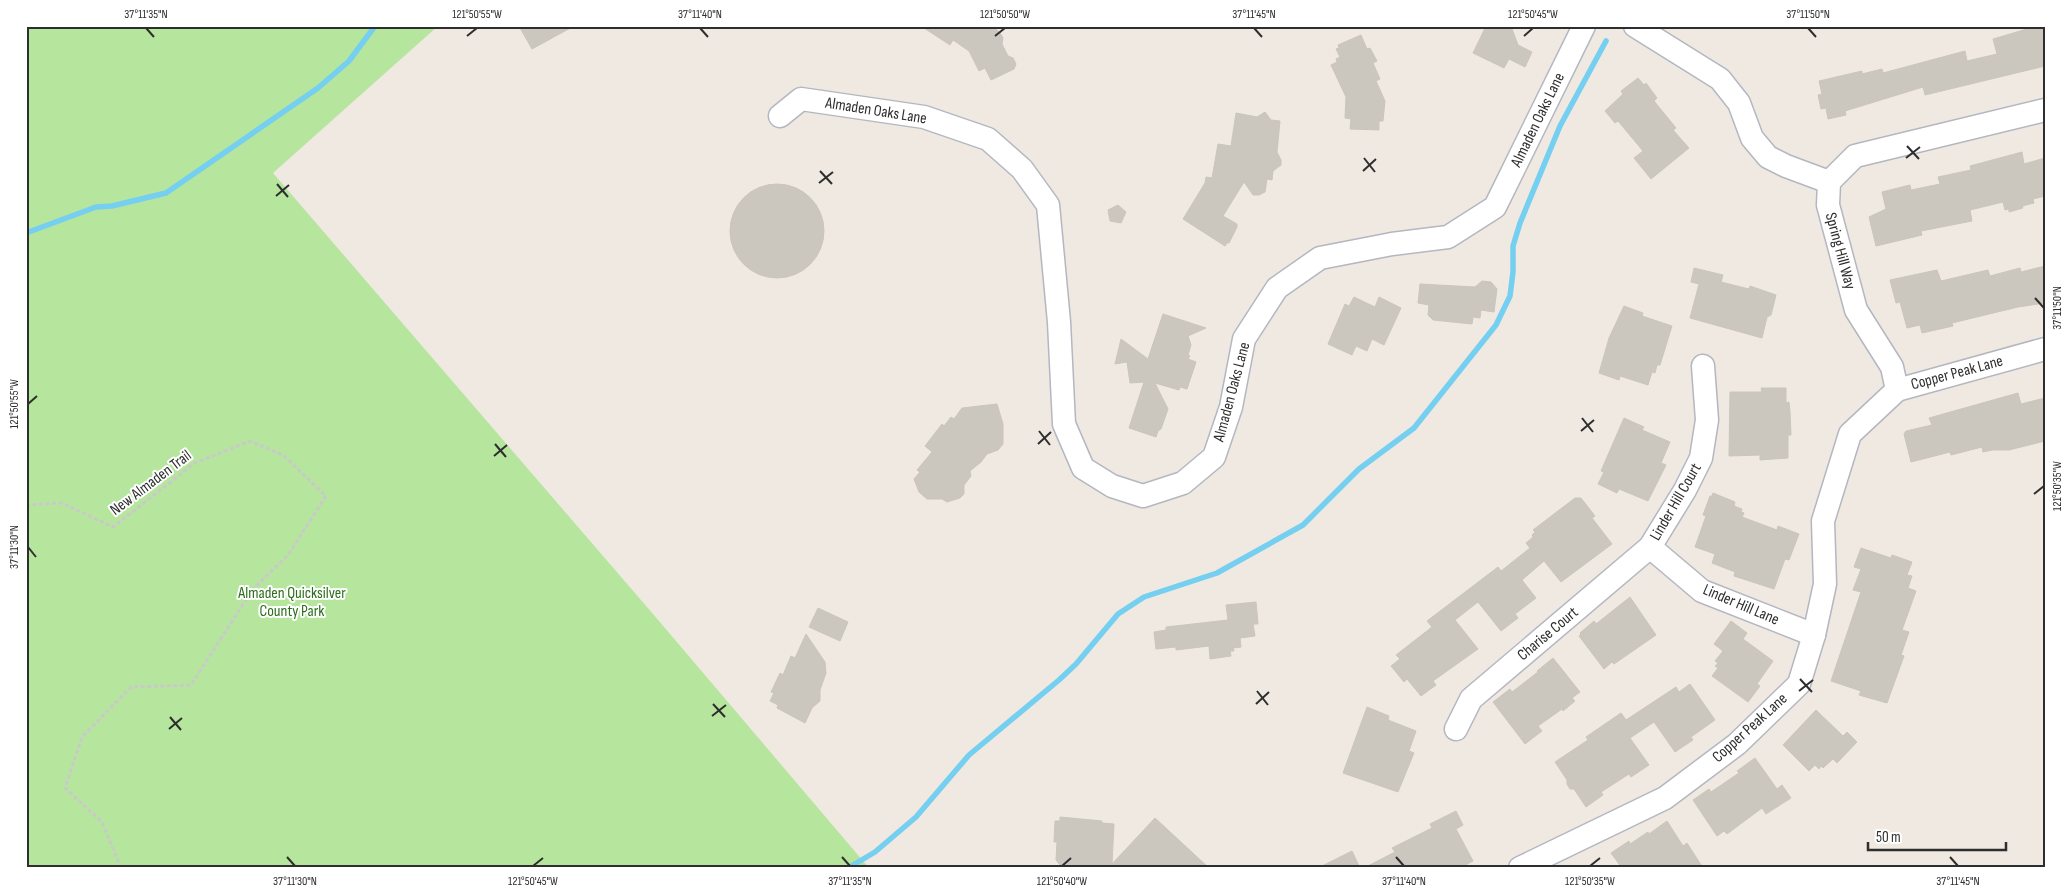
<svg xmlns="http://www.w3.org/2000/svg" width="2071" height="894" font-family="'Sofia Sans Condensed',sans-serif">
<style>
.green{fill:#b6e59e}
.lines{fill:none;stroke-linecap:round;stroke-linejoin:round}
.stream{stroke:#75cff0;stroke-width:5.5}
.building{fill:#cbc7bf;stroke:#cbc5ba}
.minor-casing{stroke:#b4b7c1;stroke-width:25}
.path{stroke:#c9c9c9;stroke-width:3;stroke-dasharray:4 2.5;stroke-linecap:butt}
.minor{stroke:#fff;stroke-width:22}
.ticks{fill:none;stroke:#2e2e2e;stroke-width:2}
.labels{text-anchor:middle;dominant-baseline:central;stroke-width:4;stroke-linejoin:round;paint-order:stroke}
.street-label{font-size:16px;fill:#2e2e2e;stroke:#fff}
.park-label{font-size:16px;fill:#2c6e1b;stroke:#fff}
.neatline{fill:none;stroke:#2e2e2e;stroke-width:2}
.ticks-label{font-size:12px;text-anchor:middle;fill:#2e2e2e}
</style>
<rect width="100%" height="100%" fill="#efe9e1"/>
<!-- green -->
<path class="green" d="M26,26h412l-165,147 380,441 216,254h-843z"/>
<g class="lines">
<!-- stream -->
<g class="stream">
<path d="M26,233l70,-26 16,-1 54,-13 152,-105 31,-27 26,-35"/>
<path d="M848,868l27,-16 41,-35 53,-62 90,-75 17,-16 42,-50 26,-17 73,-24 86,-48 56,-56 55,-41 82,-103 14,-29 3,-24v-26l7,-23 40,-97 46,-85"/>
</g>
</g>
<!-- building -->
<g class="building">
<path d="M519,26h55l-42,23z"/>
<path d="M921,26h72l7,7 3,5 -1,6 6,12 5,2 3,6 -2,5 -23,11 -6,-12 -6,3 -10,-20 -16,-11 -3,5z"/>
<path d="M1486,26h25l7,19 14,7 -7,15 -16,-8 -5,9 -31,-15z"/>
<path d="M2037,26h8v40l-120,29 -2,-8 -78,24 1,4 -18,4 -2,-11 -5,1 -3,-14 4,-1 -3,-13 43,-10v3l20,-5 1,4 82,-22 2,10 30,-7 -4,-15z"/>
<path d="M1361,35l6,14 3,-1 7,13 -4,2 7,16 -4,2 9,20 -2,20h-4v9l-29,-1 1,-10 -6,-1 1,-21 -15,-32 6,-3 -1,-3 4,-2 -4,-8 3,-1 -1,-3z"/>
<path d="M1638,78l6,7 2,-2 11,15 -3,3 22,27 -3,2 16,18 -38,31 -17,-21 9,-7 -25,-30 -3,2 -10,-12 18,-17 -2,-3z"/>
<path d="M1265,112l6,8 9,1 -3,31 4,8v5l-8,6 -1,9 -5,-1 -2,13 -6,3h-6l-9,-13 -21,34 14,8v3l-8,16h-2l-2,3 -42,-27 22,-36 1,-6 6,1 6,-34 13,2 5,-33 21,4z"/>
<path d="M2022,152l2,12 21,-6v38l-12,3 1,4 -12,3 1,2 -14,4v-3l-4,1 -2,-8 -33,8 2,11 -51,10 1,4 -46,11 -7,-29 17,-8 -4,-17 28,-7 1,5 29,-6 -2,-7 33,-7 -1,-4z"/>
<circle cx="777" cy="231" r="47"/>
<path d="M1118,205l8,7 -5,11 -11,-2 -2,-11z"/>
<path d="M2045,266v37l-27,4 -66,16 1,3 -31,7 -2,-8 -13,3 -7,-26 -4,1 -6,-23 47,-10 4,11 47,-11 2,6 30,-8 1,4z"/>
<path d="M1694,268l29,7 -2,7 28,7 1,-3 26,9 -5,20 -4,2 -5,21 -72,-20 9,-34 -8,-2z"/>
<path d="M1482,281l9,1 6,7 -3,23 -13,-2 -1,8 -7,-1 -1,7 -39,-4 -5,-5 1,-10 -11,-2 2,-19 55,3z"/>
<path d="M1354,297l21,10 4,-10 22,11 -17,37 -12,-6 -5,12 -11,-5 -4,9 -24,-11 17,-40 4,2z"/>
<path d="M1624,306l19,7 -1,3 30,10 -12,39h-3l-2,8 -3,-1 -4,13 -28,-9 -1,4 -20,-7 10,-35z"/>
<path d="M1163,314l43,14 -18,8 3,9 -3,10 2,1 -2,3 8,3 -9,27 -7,-2 -1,3 -24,-7 13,26 -7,20 -3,2 -2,6 -27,-9 15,-46 -14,1 -3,-21 -12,2 6,-25 27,20z"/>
<path d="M1761,388h25v15l3,-1 1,10 1,23h-3v23l-28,2v-5l-31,1 1,-64h32z"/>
<path d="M2018,393l3,11 24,-6v43l-36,9h-17l-9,2 -1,-5 -31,8 -1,-3 -39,10 -7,-28 2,-3 26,-6 -3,-7z"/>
<path d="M997,404l6,20v20l-5,6 -11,4 -6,8 -11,9 1,5 -7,9v9l-4,4 -13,4 -5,-3h-15l-8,-7 -5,-13 6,-7 -3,-2 15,-18 -7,-6 17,-22 2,2 7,-9 3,2 8,-11z"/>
<path d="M1624,418l20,9 -2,3 28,12 -9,21 5,2 -18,36 -29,-12 -2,4 -19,-9 6,-12 -3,-1z"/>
<path d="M1713,493l22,9 -1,4 8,3 -1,3 3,1 -2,4 35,13 1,-4 21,8 -10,26 -4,-1 -11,30 -40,-13 1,-4 -23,-9 3,-9 -20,-7 11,-31 -3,-1 7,-19h2z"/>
<path d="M1575,498h6l14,18 -3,2 20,26 -51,38 -17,-21 -22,19 14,18 -21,16 3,4 -17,13 -23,-29 -23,18 23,29 -45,32 3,4 -15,11 -14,-17 -3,3 -13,-16 9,-7 -4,-4 36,-28 -5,-6 71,-54 3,4 29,-23 -4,-5 7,-6 -1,-2 3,-3 -2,-2z"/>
<path d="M1861,548l30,10 1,-3 20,7 -5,13 5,1 -4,12 8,3 -14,39 7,2 -8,23 3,1 -17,47 -28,-8 2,-4 -30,-10 30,-89 -8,-2 8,-21 -7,-2z"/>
<path d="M1630,597l26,38 -42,29 -2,-2 -8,7 -25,-33 2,-2 -1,-1 14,-12 2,3z"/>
<path d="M1256,602l2,22h-5l2,12 -15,2 1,9 -8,1 1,3h-4l1,5 -21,3 -1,-13 -33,4v-3l-20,2 -2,-17 12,-2v-3l62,-7 -2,-15z"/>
<path d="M818,608l30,14 -8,19 -31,-14z"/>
<path d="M1731,621l16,12 -4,6 30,22 -16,23 3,2 -12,16 -36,-26 6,-8 -3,-2 3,-3 -3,-2 8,-10 -9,-7z"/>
<path d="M806,634l19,28 1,11 -6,17v11l-8,7 -7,15 -28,-15 1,-3 -8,-4 4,-8 -3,-1 9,-19 3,2 8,-19 4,2z"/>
<path d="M1553,658l27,34 -8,6 3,3 -12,10 -1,-2 -24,17 4,5 -17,13 -32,-42 17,-13 2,3 26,-20 -1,-1z"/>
<path d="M1690,684l25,36 -24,17 2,3 -18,12 -21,-30 -24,16 19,27 -18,12 -2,-3 -28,18 2,3 -17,12 -12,-18h-4l-3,-5v-4l-12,-18 33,-22 -2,-3 35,-24 5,7 50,-33 3,5z"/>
<path d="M1367,707l22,9 -1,4 28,11 -7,20 5,2 -16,39 -55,-19z"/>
<path d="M1816,710l27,26 4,-4 10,10 -20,21 -4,-4 -10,9 -2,-2 -2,3 -4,-4 -6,6 -26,-26z"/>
<path d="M1755,758l22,31 5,-4 9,13 -25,16 -4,-6 -35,26 -3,-3 -7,5 -24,-36 16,-11 2,3 28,-19 -2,-2z"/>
<path d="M1456,811l7,14 -7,4 17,32 -13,7h-96l31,-16 -3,-4 40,-20 -2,-4z"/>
<path d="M1060,817l42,4v2l12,1 -2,40 43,-46 54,50h-128l-21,-3 -4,-5 1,-18h-3l1,-21h5z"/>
<path d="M1667,821l16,25 4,-3 16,25h-81l-11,-15 18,-12 1,3 18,-12 1,2z"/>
<path d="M1352,851l8,17h-42z"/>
</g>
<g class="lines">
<defs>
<g id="minor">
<path d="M1635,26l85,53 19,24 13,35 16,19 18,9 43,16"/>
<path d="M780,116l21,-17 123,18 64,22 34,30 26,36 11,117 5,102 19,44 29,18 31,10 40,-13 31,-26 17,-50 13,-68 33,-51 43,-30 72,-14 56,-7 47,-30 89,-181"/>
<path d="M1897,390l-5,-23 -36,-57 -28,-105 1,-23 26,-26 190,-46"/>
<path d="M1650,547l52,44 112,44"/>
<path d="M1456,729l15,-30 179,-152 35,-57 16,-32 6,-38 -4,-54"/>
<path d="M1520,868l145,-70 72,-54 62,-60 15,-49 11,-51 -2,-63 27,-87 47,-44 148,-41"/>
</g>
</defs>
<!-- minor casing -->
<use href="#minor" class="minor-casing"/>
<!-- path -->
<path class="path" d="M26,505l36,-2 51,24 82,-64 55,-22 33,14 43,41 -38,59 -35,34 -62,96 -60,2 -49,50 -17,51 37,34 19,46"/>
<!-- minor -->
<use href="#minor" class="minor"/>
</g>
<!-- ticks -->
<path class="ticks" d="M146,28l8,9M700,28l8,9M1254,28l8,9M1808,28l8,9M467,36l10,-8M995,36l10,-8M1524,36l9,-8M1907,146l12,13M1364,158l11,14M1906,158l14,-11M820,171l12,13M1363,171l13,-12M819,183l14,-11M277,184l11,13M276,196l13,-11M2035,298l9,10M28,404l9,-8M1582,418l11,14M1039,431l11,14M1581,431l13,-11M495,444l11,13M1038,444l13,-12M494,456l13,-11M2034,494l10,-8M28,547l8,10M1800,679l12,13M1257,691l11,14M1799,691l14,-11M713,704l12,13M1256,704l13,-12M712,716l14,-11M170,717l11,13M169,729l13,-11M287,857l8,9M842,857l8,9M1396,857l8,9M1950,857l8,9M533,866l10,-8M1062,866l9,-8M1590,866l10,-8"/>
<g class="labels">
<!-- street labels -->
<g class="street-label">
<text transform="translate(876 111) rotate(9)">Almaden Oaks Lane</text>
<text transform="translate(1538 120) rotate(-64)">Almaden Oaks Lane</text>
<text transform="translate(1840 251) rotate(75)">Spring Hill Way</text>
<text transform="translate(1957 373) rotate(-15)">Copper Peak Lane</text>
<text transform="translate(1232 392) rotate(-75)">Almaden Oaks Lane</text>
<text transform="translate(151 483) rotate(-37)">New Almaden Trail</text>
<text transform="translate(1676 502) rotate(-60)">Linder Hill Court</text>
<text transform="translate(1741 605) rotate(23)">Linder Hill Lane</text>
<text transform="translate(1548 634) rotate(-40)">Charise Court</text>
<text transform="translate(1750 728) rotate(-42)">Copper Peak Lane</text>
</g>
<!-- park labels -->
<g class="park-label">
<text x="292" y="593">Almaden Quicksilver<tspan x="292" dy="18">County Park</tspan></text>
</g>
</g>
<!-- border -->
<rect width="2071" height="894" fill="none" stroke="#ffffff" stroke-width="55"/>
<!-- scale -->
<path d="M1868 842v8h138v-8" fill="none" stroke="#2e2e2e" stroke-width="2.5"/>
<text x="1876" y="842" font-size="15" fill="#2e2e2e" stroke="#ffffff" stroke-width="4" paint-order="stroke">50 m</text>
<rect x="28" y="28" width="2016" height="838" class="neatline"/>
<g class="ticks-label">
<text x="146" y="18">37°11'35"N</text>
<text x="477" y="18">121°50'55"W</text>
<text x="700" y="18">37°11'40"N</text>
<text x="1005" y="18">121°50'50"W</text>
<text x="1254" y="18">37°11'45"N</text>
<text x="1533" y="18">121°50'45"W</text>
<text x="1808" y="18">37°11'50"N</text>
<text transform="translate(2057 308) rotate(-90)" y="4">37°11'50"N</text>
<text transform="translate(14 404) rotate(-90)" y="4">121°50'55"W</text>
<text transform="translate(2057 486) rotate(-90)" y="4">121°50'35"W</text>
<text transform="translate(14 547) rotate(-90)" y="4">37°11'30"N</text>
<text x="295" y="885">37°11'30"N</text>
<text x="533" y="885">121°50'45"W</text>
<text x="850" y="885">37°11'35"N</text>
<text x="1062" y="885">121°50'40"W</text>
<text x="1404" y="885">37°11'40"N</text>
<text x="1590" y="885">121°50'35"W</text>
<text x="1958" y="885">37°11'45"N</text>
</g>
</svg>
